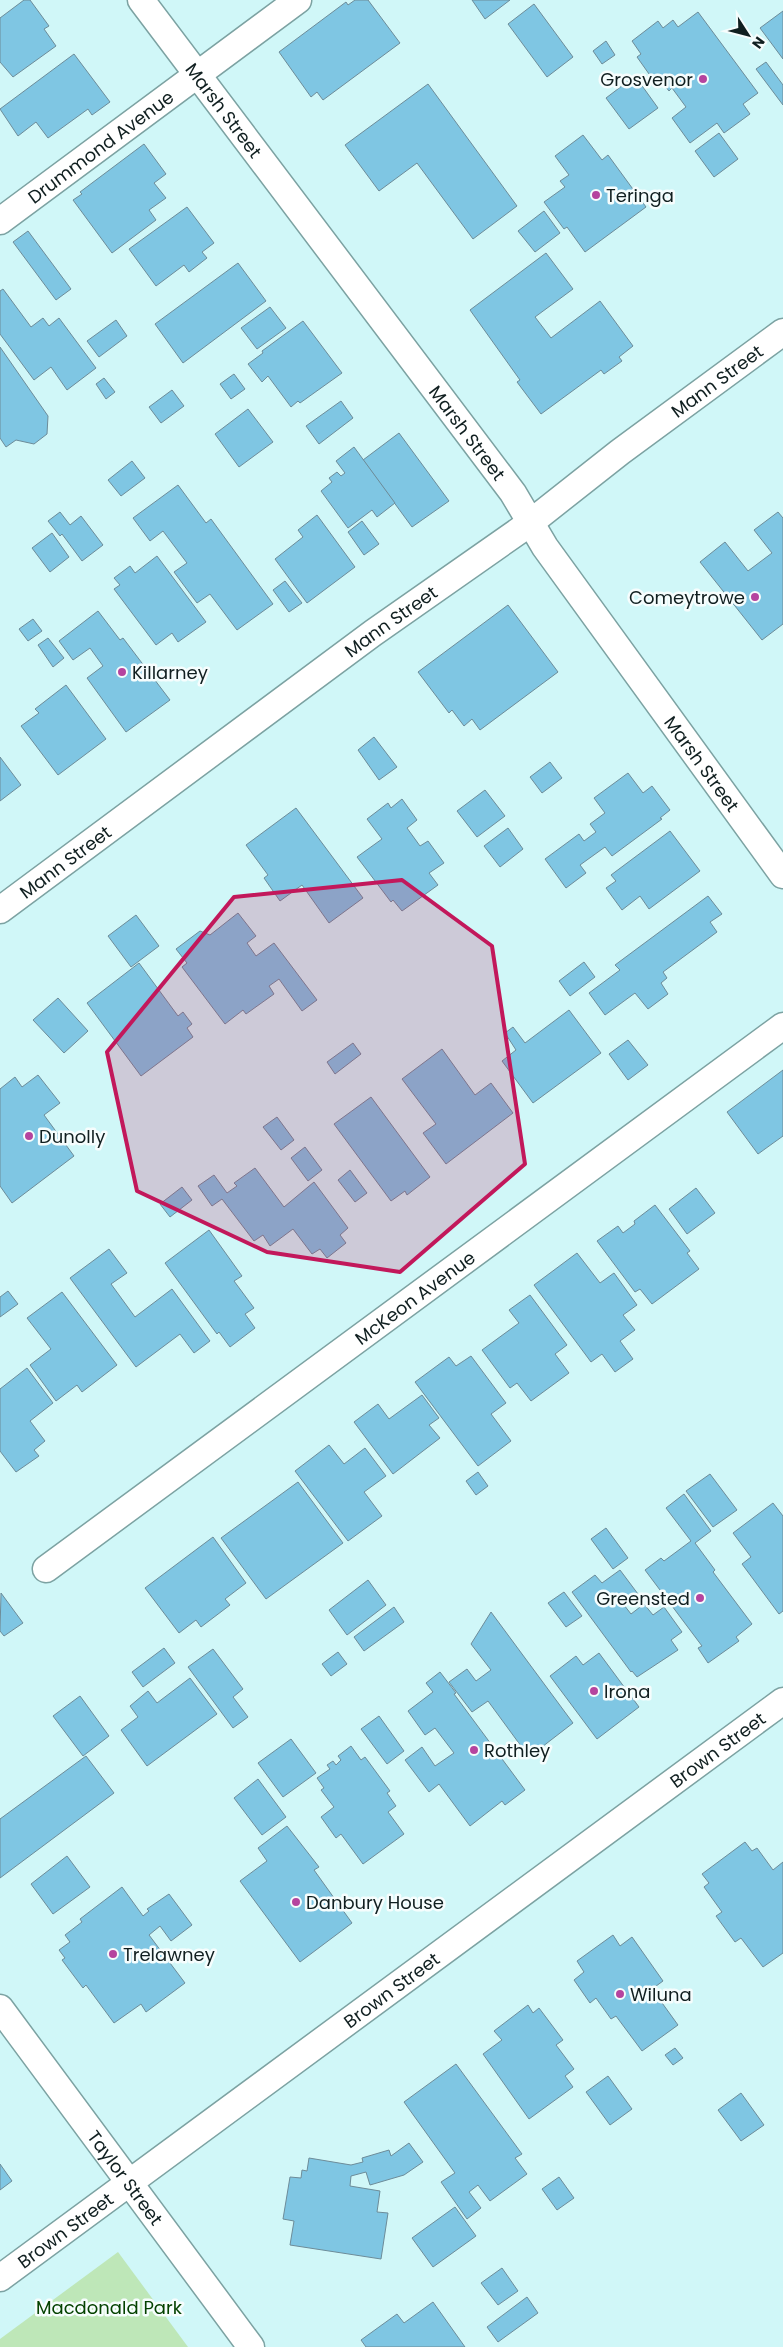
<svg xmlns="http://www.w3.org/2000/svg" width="783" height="2347" font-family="Poppins,sans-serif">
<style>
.park{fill:#bee7b8}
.building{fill:#7fc6e3;stroke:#6d8c99}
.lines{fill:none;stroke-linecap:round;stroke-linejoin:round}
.street-casing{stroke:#7ca2a2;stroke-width:29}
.street{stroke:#fff;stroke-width:26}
.marked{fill:#c2185b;fill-opacity:0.2;stroke:#c2185b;stroke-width:4;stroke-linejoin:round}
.poi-dot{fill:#b5449f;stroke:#f6fdfd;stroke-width:2}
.labels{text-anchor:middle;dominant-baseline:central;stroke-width:5;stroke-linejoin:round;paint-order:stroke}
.poi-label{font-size:18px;fill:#101f20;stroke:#f6fdfd;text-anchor:start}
.street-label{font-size:18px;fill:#101f20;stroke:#f6fdfd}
.park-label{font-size:18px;fill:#044200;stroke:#f6fdfd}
</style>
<rect width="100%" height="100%" fill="#d0f7f8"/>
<!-- park -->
<path class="park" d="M118,2252l70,95h-188v-8z"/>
<!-- building -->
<g class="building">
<path d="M24,0h6l19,26 -5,3 12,17 -43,31 -13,-15v-44z"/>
<path d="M355,0h13l32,43 -77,57 -6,-8 -6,5 -32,-45 67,-50 2,3z"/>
<path d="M472,0h38l-25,19z"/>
<path d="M534,4l39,53 -26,20 -39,-53z"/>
<path d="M783,11v48l-23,-31z"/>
<path d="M698,12l60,81 -15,11 7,10 -26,19 -7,-10 -27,20 -18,-25 14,-11 -14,-19 -3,3 -11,-14 -4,4 -17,-24 4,-3 -9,-13 26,-20 5,7 10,-8 5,7z"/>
<path d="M606,41l9,14 -13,9 -9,-13z"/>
<path d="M74,54l36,48 -18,13 -4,-6 -40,29 -12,-16 -18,14 -18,-27z"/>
<path d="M766,62l17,23v20l-27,-36z"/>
<path d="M635,76l23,32 -29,21 -23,-31z"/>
<path d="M428,84l89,122 -44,33 -56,-76 -38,28 -34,-46z"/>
<path d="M719,133l19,26 -24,18 -19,-26z"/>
<path d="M583,135l19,25 6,-5 38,52 -61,45 -18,-25 -3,2 -20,-27 21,-15 -5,-6 9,-6 -14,-19z"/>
<path d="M144,144l22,30 -12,9 12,15 -17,12 7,10 -44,33 -39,-53 9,-6 -2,-2z"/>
<path d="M187,207l27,36 -12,9 5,6 -18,14 -5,-7 -28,21 -27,-37z"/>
<path d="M544,211l16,22 -25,19 -17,-21z"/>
<path d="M28,231l43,58 -15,11 -43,-58z"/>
<path d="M546,253l27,36 -38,28 16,21 49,-37 33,45 -14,11 3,4 -18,13 -3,-4 -60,44 -24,-32 3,-2 -50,-70z"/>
<path d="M238,263l28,38 -83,62 -28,-39z"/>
<path d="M3,289l28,38 12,-9 6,8 10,-8 37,50 -29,22 -16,-23 -17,13 -34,-46v-43z"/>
<path d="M270,307l16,21 -29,21 -16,-21z"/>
<path d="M116,320l11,16 -28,21 -12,-16z"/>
<path d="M303,321l39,52 -42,30 -2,-2 -7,6 -23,-31 -6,6 -14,-18 15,-11 -1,-2z"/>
<path d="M0,347l48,69 -1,18 -13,10 -18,-4 -10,7 -6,-9z"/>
<path d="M234,374l11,15 -14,10 -11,-15z"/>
<path d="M104,378l11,14 -9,7 -10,-15z"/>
<path d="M172,390l12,16 -23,17 -12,-16z"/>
<path d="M341,401l12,17 -34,26 -13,-18z"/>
<path d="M248,409l25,33 -34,25 -24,-33z"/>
<path d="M399,433l50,68 -37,26 -49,-67z"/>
<path d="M354,447l41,56 -18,14 -5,-7 -24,18 -27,-37 11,-9 -3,-4 8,-6 4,4 4,-3 -9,-12z"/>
<path d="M132,461l13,17 -24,18 -13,-16z"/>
<path d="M178,485l28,38 5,-4 62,85 -36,26 -27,-36 -13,9 -23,-31 13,-9 -24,-32 -13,10 -17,-23z"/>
<path d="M60,512l10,13 11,-9 22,29 -21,16 -20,-27 -2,2 -12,-15z"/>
<path d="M778,512l5,6v106l-21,16 -62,-78 25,-20 23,29 24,-18 -18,-23z"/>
<path d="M317,515l38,52 -48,36 -32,-44 28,-22 -5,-7z"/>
<path d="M362,521l17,23 -15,11 -16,-23z"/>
<path d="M52,533l17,24 -19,15 -18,-24z"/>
<path d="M157,556l49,66 -28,20 -6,-9 -16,12 -42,-56 6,-4 -6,-7 16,-12 5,7z"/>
<path d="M285,581l17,22 -13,9 -16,-22z"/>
<path d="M508,605l50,67 -78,58 -8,-11 -8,7 -12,-16 -3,3 -31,-41z"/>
<path d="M98,611l22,29 3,-2 47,62 -44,32 -39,-54 16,-12 -13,-18 -17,12 -14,-19z"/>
<path d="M33,619l9,12 -14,10 -9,-12z"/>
<path d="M48,638l16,20 -11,9 -15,-22z"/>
<path d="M66,685l40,54 -48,36 -37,-49 18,-13 -4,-4z"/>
<path d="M374,737l23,30 -18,13 -21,-30z"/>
<path d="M0,757l21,28 -21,16z"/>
<path d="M550,762l12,16 -20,15 -12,-16z"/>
<path d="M628,773l15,20 9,-7 18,24 -10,8 2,1 -50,37 -7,-9 -25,18 6,8 -20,15 -21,-29 34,-25 5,7 12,-9 -6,-8 15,-11 -11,-15z"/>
<path d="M485,790l20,26 -28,21 -20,-26z"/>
<path d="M402,799l15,21 -10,8 13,18 8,-5 16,22 -15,10 9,12 -36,26 -9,-11 -2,2 -34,-45 25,-18 -15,-20 21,-16 3,5z"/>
<path d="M296,808l67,90 -34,25 -27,-38 -22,16 -16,-23 4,-3 -22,-30z"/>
<path d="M508,828l15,21 -23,18 -16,-21z"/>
<path d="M670,831l30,40 -51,38 -9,-13 -18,14 -16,-22 10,-7 -5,-6z"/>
<path d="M708,896l14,18 -12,8 7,10 -54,40 4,6 -6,5 7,11 -20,15 -13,-16 -30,22 -16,-22 31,-23 -5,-5z"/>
<path d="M238,913l18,23 -9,7 9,13 18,-13 43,57 -15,11 -23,-32 -10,7 5,8 -28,20 -3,-4 -18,14 -43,-57 5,-4 -11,-14 24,-18 10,4z"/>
<path d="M136,915l23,31 -28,21 -23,-31z"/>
<path d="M584,962l11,15 -25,19 -11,-15z"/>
<path d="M139,963l39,53 5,-4 9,12 -5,4 6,9 -52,39 -54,-73z"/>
<path d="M58,998l30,33 -24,22 -31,-33z"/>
<path d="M569,1010l32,43 -68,50 -31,-42 14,-11 -11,-17 8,-6 12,16z"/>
<path d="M628,1040l20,25 -20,15 -19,-26z"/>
<path d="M353,1043l8,11 -26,20 -8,-12z"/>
<path d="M442,1049l33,46 16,-12 22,30 -67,51 -23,-31 13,-9 -34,-45z"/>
<path d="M783,1070v66l-25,18 -31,-42z"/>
<path d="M38,1075l22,28 -16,12 30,41 -62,47 -12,-17v-97l15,-12 7,10z"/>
<path d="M371,1097l59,80 -23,18 -2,-4 -14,10 -57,-77z"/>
<path d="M277,1117l17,23 -13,10 -18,-23z"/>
<path d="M305,1147l17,23 -14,11 -17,-23z"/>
<path d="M255,1168l29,39 30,-25 34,46 -8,7 6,8 -19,15 -7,-9 -8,5 -19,-25 -23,17 -7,-11 -9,6 -32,-42 -10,7 -14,-20 16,-11 13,18 10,-7 -3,-3z"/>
<path d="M350,1170l17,23 -12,9 -17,-22z"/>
<path d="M182,1187l10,13 -22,17 -10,-13z"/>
<path d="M696,1188l19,25 -28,21 -18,-25z"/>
<path d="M655,1205l35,46 -3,2 12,16 -47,35 -12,-15 -5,3 -38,-51 21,-15 5,7 12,-9 -1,-3z"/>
<path d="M209,1230l33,46 -8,5 20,27 -9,6 10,14 -25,19 -11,-15 -2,2 -52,-71z"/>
<path d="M109,1249l18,24 -16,11 24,33 37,-28 38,52 -16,12 -14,-19 -44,33 -66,-89z"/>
<path d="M577,1253l23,30 14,-10 23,32 -14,10 12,15 -15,11 13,18 -18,13 -13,-18 -11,8 -57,-77z"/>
<path d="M8,1291l10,13 -18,13v-20z"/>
<path d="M62,1292l55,73 -35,27 -5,-7 -21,16 -26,-36 21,-16 -24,-31z"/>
<path d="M530,1295l37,50 -12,9 14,19 -38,28 -14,-18 -7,5 -28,-38 37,-27 -10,-13z"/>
<path d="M471,1356l35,47 -15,11 20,27 -33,25 -63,-84 34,-25 7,9z"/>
<path d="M27,1368l26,35 -23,18 15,20 -11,9 5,6 -23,16 -16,-21v-62z"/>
<path d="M422,1395l17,23 -10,7 11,13 -47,36 -39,-52 24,-18 11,15z"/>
<path d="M329,1445l15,19 21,-16 21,28 -22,16 18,24 -34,25 -53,-70z"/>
<path d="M478,1472l10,14 -12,9 -10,-14z"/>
<path d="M710,1474l27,36 -24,17 -27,-36z"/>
<path d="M298,1482l45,61 -77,56 -45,-61z"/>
<path d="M684,1494l27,37 -16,12 20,27 -2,2 39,52 -16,13 3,4 -31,22 -10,-15 4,-2 -57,-76 16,-12 3,3 27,-20 -25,-33z"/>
<path d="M773,1503l10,13v95l-4,3 -37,-50 9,-7 -18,-24z"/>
<path d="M606,1528l22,30 -15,11 -22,-30z"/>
<path d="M213,1537l33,46 -21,16 5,6 -29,22 -5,-7 -17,13 -34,-45z"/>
<path d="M620,1570l18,24 -14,11 7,9 13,-10 9,11 11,-8 18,25 -11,8 7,10 -41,27 -5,-6 -1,1 -59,-80 23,-17 7,8z"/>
<path d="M368,1580l18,25 -39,30 -18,-25z"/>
<path d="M564,1592l18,24 -16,11 -18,-24z"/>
<path d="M1,1593l22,30 -19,13 -4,-5z"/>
<path d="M394,1607l10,15 -40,29 -10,-14z"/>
<path d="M491,1612l82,111 -44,34 -41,-56 -16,11 -23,-30 18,-13 9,12 15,-11 -20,-26z"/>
<path d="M164,1648l11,15 -32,24 -11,-15z"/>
<path d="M213,1649l30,40 -10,8 15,20 -15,11 -45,-61z"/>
<path d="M338,1652l9,12 -16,12 -9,-12z"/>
<path d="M599,1653l40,54 -42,32 -47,-63 26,-20 7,9z"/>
<path d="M440,1672l16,21 -2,1 71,96 -20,15 -3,-4 -32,25 -31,-42 -10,8 -24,-32 17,-13 13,19 19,-13 -19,-25 -10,7 -17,-24 25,-19 -7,-9z"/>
<path d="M190,1678l27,36 -70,52 -26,-36 17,-13 -8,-11 18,-15 9,12z"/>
<path d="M80,1696l29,40 -26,20 -30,-40z"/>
<path d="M379,1716l25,35 -17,13 -26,-35z"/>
<path d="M291,1739l25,34 -33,24 -25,-34z"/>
<path d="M351,1746l10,14 4,-3 25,34 -3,2 9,13 -8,6 16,22 -41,30 -22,-30 -5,4 -15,-21 13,-10 -13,-17 3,-2 -7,-10 13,-9 -3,-4 6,-4 3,4 5,-5 -3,-4z"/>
<path d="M86,1756l28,37 -114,85v-59z"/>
<path d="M258,1779l28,38 -24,18 -28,-37z"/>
<path d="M287,1826l32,41 -5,3 38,53 -52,39 -60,-81 27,-20 -9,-13z"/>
<path d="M745,1842l7,9 5,-3 16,22 10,-8v91l-20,14 -22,-29 -6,4 -19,-26 6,-4 -18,-25 5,-4 -7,-9z"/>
<path d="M67,1856l23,31 -37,27 -22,-30z"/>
<path d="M122,1887l21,29 6,-5 -2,-2 22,-15 23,31 -21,16 -11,-15 -11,9 36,48 -39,29 -5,-8 -27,19 -28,-38 -3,3 -21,-28 3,-2 -6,-8 11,-8 -5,-7 17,-13 -2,-3z"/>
<path d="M613,1935l7,11 12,-9 31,44 -11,8 26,36 -36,26 -26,-35 -5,3 -15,-21 -6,5 -16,-23 10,-8 -7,-11z"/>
<path d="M528,2005l5,8 6,-5 24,32 -7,5 18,24 -9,7 8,11 -44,32 -46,-65 19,-14 -8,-9z"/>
<path d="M675,2048l8,10 -10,7 -8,-10z"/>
<path d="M456,2064l66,90 -7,4 12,16 -37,27 -12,-16 -9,7 12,16 -14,11 -26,-37 14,-9 -51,-71z"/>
<path d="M608,2076l24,33 -22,16 -24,-33z"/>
<path d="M741,2093l23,32 -23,16 -23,-31z"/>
<path d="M409,2143l14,19 -19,13 -34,10 -4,-13 -15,4 -1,10 30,5 -3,21 11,1 -7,46 -91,-14 4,-24 -11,-2 7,-42 11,1 1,-8 5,1 2,-13 42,7 12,-3 -1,-4 27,-8 2,6z"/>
<path d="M0,2164l12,17 -12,9z"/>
<path d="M559,2177l15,21 -17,12 -15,-21z"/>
<path d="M455,2207l21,29 -43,31 -21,-29z"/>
<path d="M502,2268l16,23 -20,14 -17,-22z"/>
<path d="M527,2297l11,16 -40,29 -11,-15z"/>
<path d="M433,2302l32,45h-99l-5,-7 36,-26 7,9z"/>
</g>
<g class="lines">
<defs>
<g id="street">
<path id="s1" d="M141,0l372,493 32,54 238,328"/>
<path id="s2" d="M0,221l298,-221"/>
<path id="s3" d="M0,910l373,-277 157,-110 90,-71 163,-120"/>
<path id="s4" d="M46,1569l737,-543"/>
<path id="s5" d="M0,2008l251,339"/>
<path id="s6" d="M0,2278l783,-577"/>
</g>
</defs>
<!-- street casing -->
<use href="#street" class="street-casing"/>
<!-- street -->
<use href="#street" class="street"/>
</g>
<!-- marked area -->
<path class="marked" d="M402,880l90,66 33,218 -125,108 -133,-20 -130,-61 -30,-139 127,-155z"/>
<!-- markers -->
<g class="poi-dot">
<circle cx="703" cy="79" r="5"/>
<circle cx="596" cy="195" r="5"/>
<circle cx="755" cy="597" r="5"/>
<circle cx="122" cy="672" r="5"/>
<circle cx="29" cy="1136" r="5"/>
<circle cx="700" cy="1598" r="5"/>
<circle cx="594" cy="1691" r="5"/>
<circle cx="474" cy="1750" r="5"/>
<circle cx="296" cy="1902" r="5"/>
<circle cx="113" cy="1954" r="5"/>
<circle cx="620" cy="1994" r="5"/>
</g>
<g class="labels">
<!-- poi labels -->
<g class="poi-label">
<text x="693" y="79" text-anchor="end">Grosvenor</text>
<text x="606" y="195">Teringa</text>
<text x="745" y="597" text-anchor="end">Comeytrowe</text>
<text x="132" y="672">Killarney</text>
<text x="39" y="1136">Dunolly</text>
<text x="690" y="1598" text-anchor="end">Greensted</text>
<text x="604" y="1691">Irona</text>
<text x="484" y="1750">Rothley</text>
<text x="306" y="1902">Danbury House</text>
<text x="123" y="1954">Trelawney</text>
<text x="630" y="1994">Wiluna</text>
</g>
<!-- street labels -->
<g class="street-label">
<text stroke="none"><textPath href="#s1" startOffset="138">Marsh Street</textPath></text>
<text stroke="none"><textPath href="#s2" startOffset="125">Drummond Avenue</textPath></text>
<text stroke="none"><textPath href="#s3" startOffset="891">Mann Street</textPath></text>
<text stroke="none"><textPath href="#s1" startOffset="542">Marsh Street</textPath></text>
<text stroke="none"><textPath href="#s3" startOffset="486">Mann Street</textPath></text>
<text stroke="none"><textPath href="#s1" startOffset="948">Marsh Street</textPath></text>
<text stroke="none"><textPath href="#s3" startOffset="81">Mann Street</textPath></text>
<text stroke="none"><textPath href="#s4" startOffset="458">McKeon Avenue</textPath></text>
<text stroke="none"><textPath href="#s6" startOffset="891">Brown Street</textPath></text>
<text stroke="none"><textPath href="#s6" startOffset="486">Brown Street</textPath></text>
<text stroke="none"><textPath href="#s5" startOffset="211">Taylor Street</textPath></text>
<text stroke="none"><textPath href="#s6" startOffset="81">Brown Street</textPath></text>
</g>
<!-- park labels -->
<g class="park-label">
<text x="109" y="2307">Macdonald Park</text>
</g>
</g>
<!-- north arrow -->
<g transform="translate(748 35) rotate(126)" stroke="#f6fdfd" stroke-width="4" paint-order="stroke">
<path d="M0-4L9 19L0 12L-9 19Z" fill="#101f20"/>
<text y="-8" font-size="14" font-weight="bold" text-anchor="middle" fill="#101f20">N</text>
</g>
</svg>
